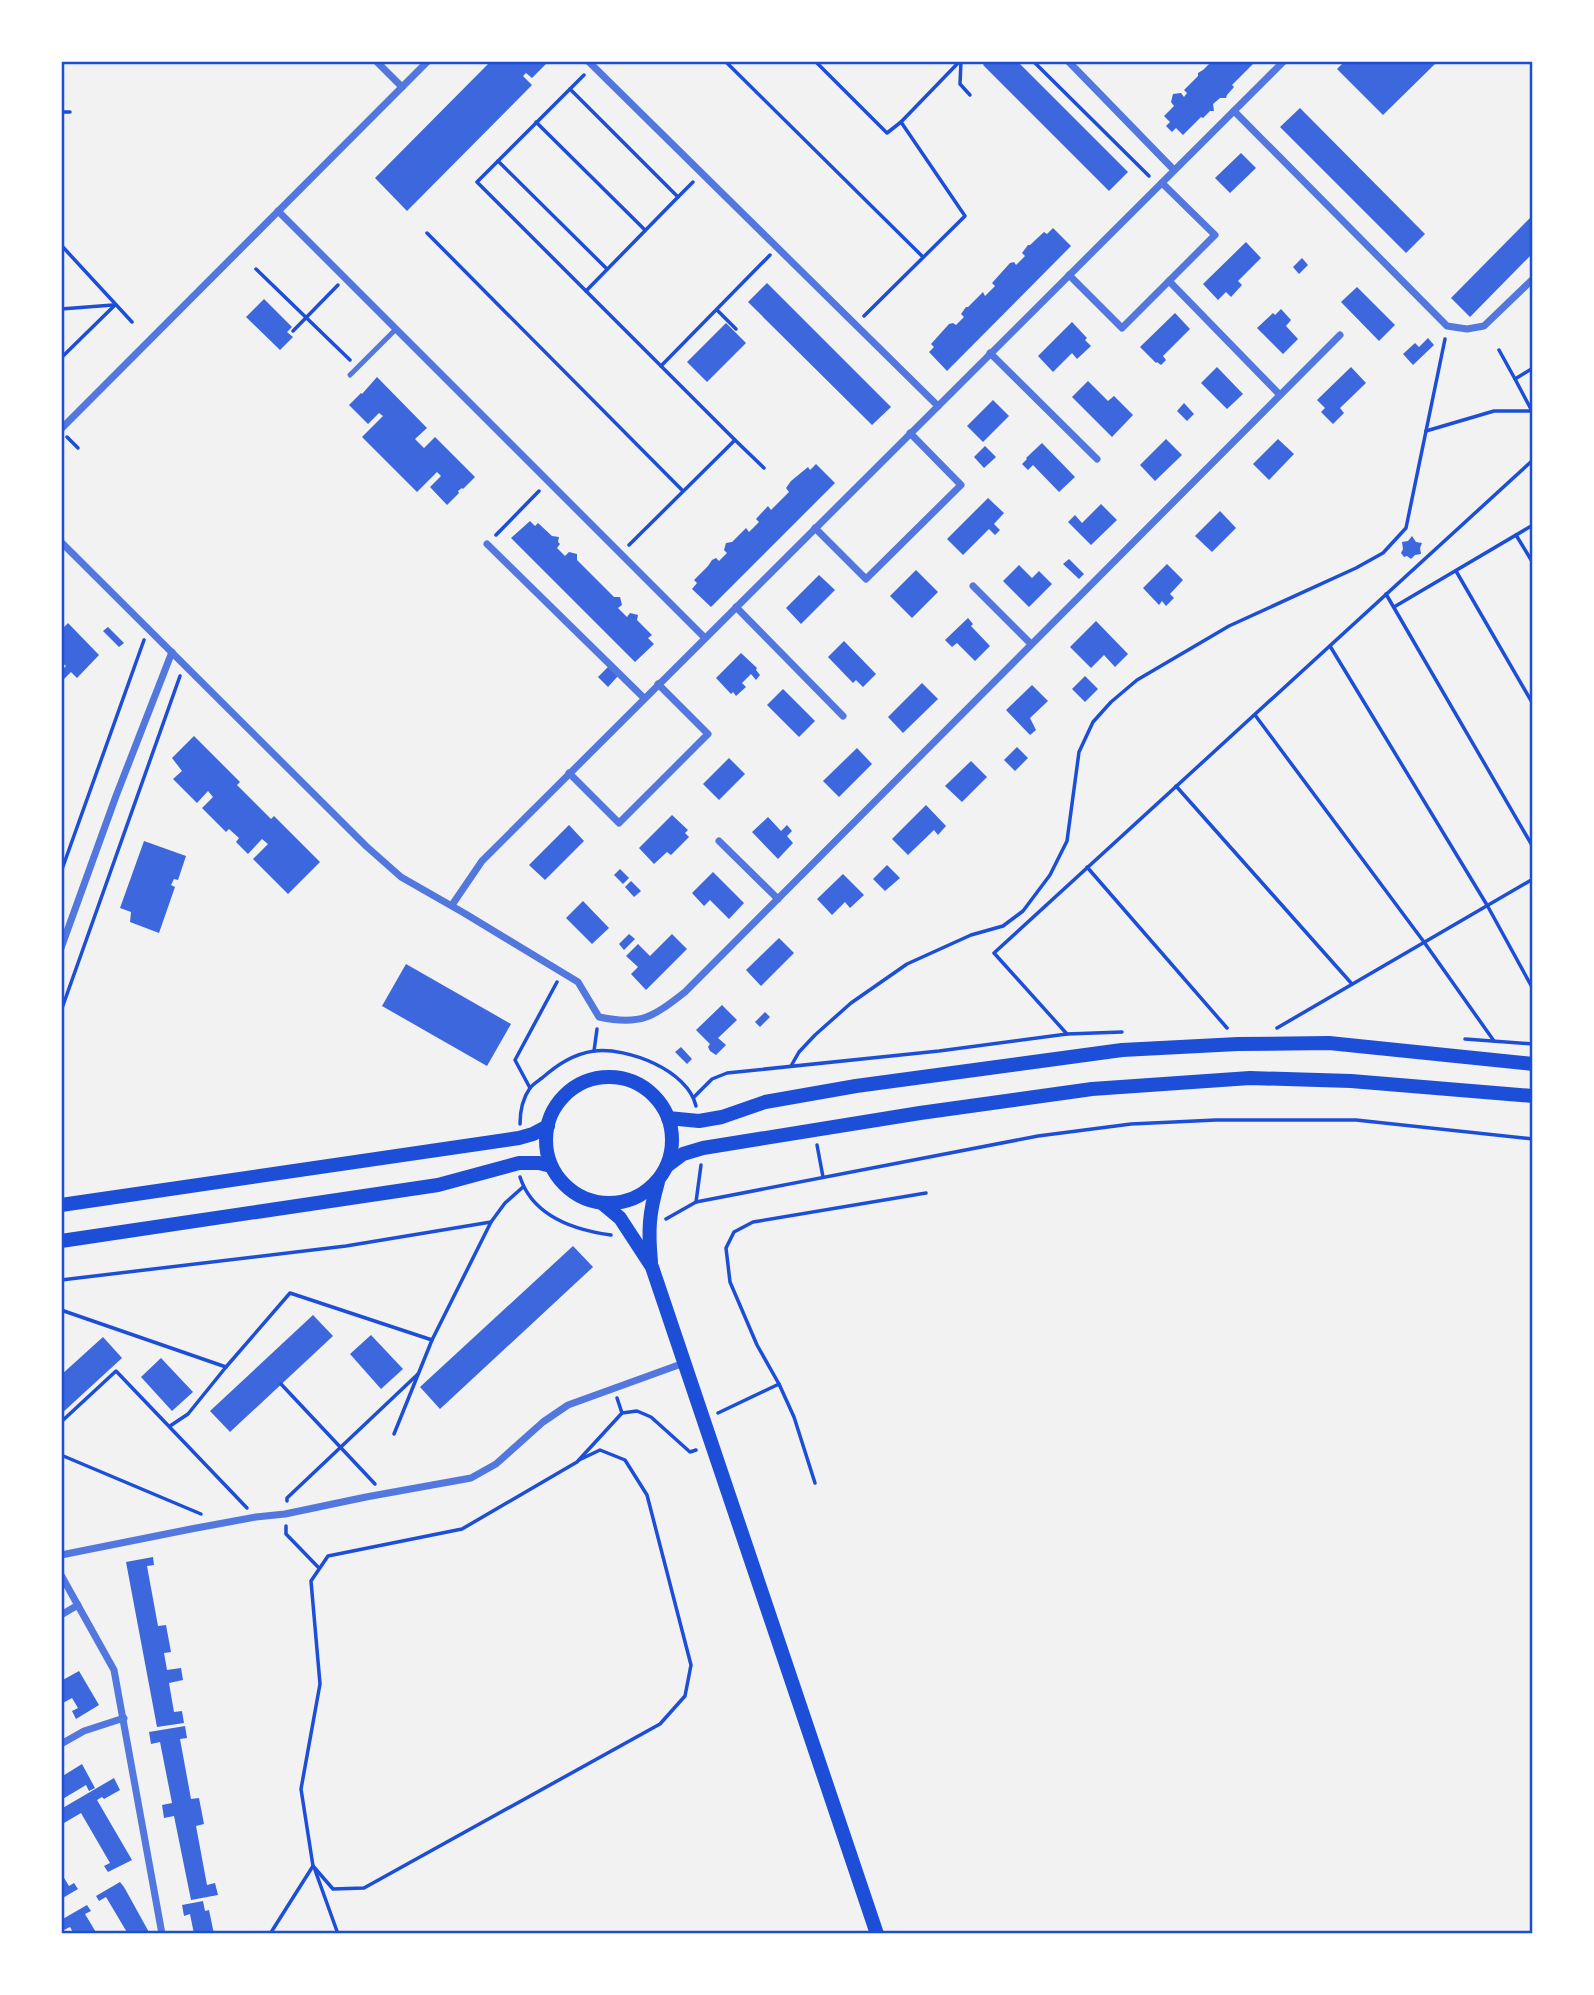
<svg xmlns="http://www.w3.org/2000/svg" width="1594" height="1995" font-family="'IBM Plex Sans',sans-serif">
<style>
.building{fill:#3d67dc}
.lines{fill:none;stroke-linecap:round;stroke-linejoin:round}
.path{stroke:#1d4ed8;stroke-width:3.5}
.service{stroke:#5277de;stroke-width:5}
.minor{stroke:#5277de;stroke-width:7}
.secondary{stroke:#1d4ed8;stroke-width:14}
.neatline{fill:none;stroke:#1d4ed8;stroke-width:2.5}
</style>
<rect width="100%" height="100%" fill="#f2f2f2"/>
<!-- building -->
<g class="building">
<path d="M491,61h58l-17,17 -6,-5 -3,3 9,9 -125,126 -32,-33z"/>
<path d="M987,61h30l111,111 -19,19 -126,-126z"/>
<path d="M1212,61h44l-24,24 2,2 -7,8 -1,3h-6l-7,6 1,7h-4l-7,7 -2,-1 -18,18 -7,-7 -4,4 -6,-6 4,-4 -6,-6 10,-10 -3,-4 2,-8 8,-1 3,4 3,-4 -3,-3 14,-14v-3l5,-3z"/>
<path d="M1345,61h93l-55,54 -46,-46z"/>
<path d="M1300,108l125,126 -19,19 -126,-126z"/>
<path d="M1241,153l15,15 -26,25 -15,-15z"/>
<path d="M1533,215v38l-63,64 -19,-19z"/>
<path d="M1053,228l18,18 -124,125 -18,-19 5,-5 -3,-3 18,-20 4,-1 3,2 8,-8 -3,-3 5,-7h2l15,-15 2,4 10,-10 -3,-3 18,-20 4,-1 2,3 9,-9 -3,-3 6,-8h2l14,-13 3,2z"/>
<path d="M1246,242l15,16 -23,23 4,4 -11,12 -5,-5 -8,8 -15,-16z"/>
<path d="M1302,258l6,7 -9,9 -6,-7z"/>
<path d="M767,283l124,124 -19,18 -124,-123z"/>
<path d="M1357,287l38,38 -16,16 -38,-39z"/>
<path d="M264,299l28,28 -5,5 6,5 -13,13 -34,-33z"/>
<path d="M1281,309l10,11 -5,6 12,13 -15,15 -26,-26 16,-15 2,2z"/>
<path d="M1175,313l15,16 -27,27 3,4 -5,5 -4,-3 -1,1 -16,-16z"/>
<path d="M1072,322l15,16 -2,2 6,6 -14,13 -5,-6 -19,19 -15,-16z"/>
<path d="M726,323l20,20 -39,39 -20,-20z"/>
<path d="M1428,338l6,7 -21,20 -10,-11 12,-11 4,4z"/>
<path d="M1217,367l26,27 -16,15 -26,-26z"/>
<path d="M1351,367l15,16 -26,25 4,5 -11,11 -12,-12 4,-4 -8,-8z"/>
<path d="M377,377l50,51 -12,11 9,9 11,-11 40,40 -12,12 -1,-1 -4,3 1,2 -12,12 -17,-18 11,-11 -4,-4 -20,20 -55,-55 21,-21 -4,-3 -11,11 -19,-19 12,-12 1,1z"/>
<path d="M1088,381l20,20 6,-5 19,19 -21,22 -40,-40z"/>
<path d="M993,400l16,16 -26,26 -16,-16z"/>
<path d="M1184,403l10,11 -7,7 -10,-10z"/>
<path d="M1166,439l16,16 -27,26 -15,-16z"/>
<path d="M1278,439l16,15 -25,26 -16,-16z"/>
<path d="M1042,443l33,34 -16,15 -26,-27 -5,5 -6,-6 5,-5 -1,-1z"/>
<path d="M985,446l11,11 -12,11 -10,-11z"/>
<path d="M816,464l19,19 -124,124 -19,-18 5,-6 -3,-3 14,-14 4,-6 4,-2 3,3 8,-8 -3,-3 2,-7 6,-1 14,-14 3,4 10,-10 -3,-3 12,-13 3,4 18,-18 -3,-4 5,-7 17,-14 2,3z"/>
<path d="M988,498l16,15 -10,11 6,6 -5,5 -6,-6 -26,26 -16,-16z"/>
<path d="M1101,504l16,16 -26,25 -23,-23 7,-7 7,8z"/>
<path d="M1220,511l16,17 -24,24 -17,-16z"/>
<path d="M530,521l5,5 3,-3 14,13 7,1 -1,5 2,2 -3,4 8,8 4,-4 8,2v6l37,37h6l2,8 -4,3 9,9 3,-4 8,2 -1,5 15,15 -4,3 6,6 -19,18 -124,-124z"/>
<path d="M1412,536l4,6 6,1 -2,5 1,6 -6,1 -4,4 -4,-3 -3,1 -3,-4 2,-4 -1,-7 6,-1z"/>
<path d="M1069,559l15,15 -5,5 -16,-15z"/>
<path d="M1167,564l16,16 -13,14 4,4 -8,8 -4,-5 -3,4 -16,-17z"/>
<path d="M1019,565l13,13 7,-7 13,13 -23,23 -26,-26z"/>
<path d="M916,570l22,22 -26,26 -22,-22z"/>
<path d="M819,575l16,15 -34,34 -15,-16z"/>
<path d="M968,618l5,6 -2,2 19,20 -15,15 -18,-18 -5,4 -7,-7z"/>
<path d="M1096,621l32,33 -13,13 -11,-12 -13,13 -21,-21z"/>
<path d="M68,623l31,32 -22,23 -6,-6 -10,10v-11l5,-5 -5,-4v-32z"/>
<path d="M108,627l16,16 -5,4 -16,-16z"/>
<path d="M844,641l32,33 -13,13 -7,-7 -3,3 -25,-26z"/>
<path d="M741,653l16,15 -1,2 4,5 -4,5 -5,-6 -9,9 4,4 -10,9 -3,-4 -2,2 -15,-16z"/>
<path d="M608,667l10,9 -10,11 -10,-10z"/>
<path d="M1085,676l13,13 -13,13 -13,-13z"/>
<path d="M922,683l16,16 -35,34 -15,-16z"/>
<path d="M1032,685l16,16 -18,17 6,12 -6,5 -24,-25z"/>
<path d="M783,689l32,32 -16,16 -32,-32z"/>
<path d="M194,736l46,46 -3,3 34,34 3,-3 46,46 -32,32 -35,-35 15,-15 -6,-5 -14,15 -12,-12 3,-4 -10,-9 -3,3 -24,-24 11,-11 -5,-6 -11,12 -24,-24 9,-8 -10,-13z"/>
<path d="M1017,747l11,11 -13,13 -11,-11z"/>
<path d="M857,748l15,16 -33,33 -16,-16z"/>
<path d="M729,758l16,16 -26,26 -16,-16z"/>
<path d="M971,761l16,16 -25,25 -17,-16z"/>
<path d="M926,805l20,21 -8,9 -4,-5 -26,25 -16,-16z"/>
<path d="M672,815l16,15 -3,3 4,4 -18,18 -4,-3 -13,12 -15,-16z"/>
<path d="M768,817l13,14 6,-6 5,6 -5,5 6,7 -15,16 -26,-27z"/>
<path d="M569,825l15,16 -39,39 -16,-15z"/>
<path d="M144,841l42,15 -8,24 -4,-1 -3,6 4,2 -16,46 -29,-11 1,-10 -11,-4z"/>
<path d="M887,865l13,13 -15,13 -12,-12z"/>
<path d="M620,869l9,9 -6,6 -9,-9z"/>
<path d="M713,872l31,31 -15,16 -19,-19 -6,6 -12,-13z"/>
<path d="M843,874l21,21 -14,13 -5,-6 -13,13 -15,-16z"/>
<path d="M631,881l10,10 -7,6 -9,-10z"/>
<path d="M583,901l26,27 -17,16 -26,-26z"/>
<path d="M629,934l6,5 -11,11 -5,-6z"/>
<path d="M672,934l15,15 -41,41 -15,-16 7,-7 -12,-11 12,-12 12,12z"/>
<path d="M779,938l15,15 -33,33 -15,-16z"/>
<path d="M406,964l105,60 -24,42 -105,-60z"/>
<path d="M722,1005l15,15 -19,18 8,7 -10,10 -6,-4 -2,-4 2,-3 -14,-14z"/>
<path d="M765,1012l5,5 -10,10 -5,-5z"/>
<path d="M681,1047l11,12 -5,5 -12,-12z"/>
<path d="M573,1246l20,21 -153,142 -20,-22z"/>
<path d="M313,1315l20,21 -103,96 -20,-21z"/>
<path d="M371,1335l32,34 -22,20 -31,-35z"/>
<path d="M103,1337l19,21 -61,56v-39z"/>
<path d="M161,1358l32,34 -21,19 -31,-34z"/>
<path d="M153,1557l1,8 -7,1 11,60 8,-1 5,27 -7,1 3,17 14,-2 2,12 -14,3 5,29 8,-1 2,12 -27,4 -31,-165z"/>
<path d="M79,1671l20,34 -23,14 -4,-8 6,-3 -6,-10 -11,6v-23z"/>
<path d="M185,1726l2,12 -7,1 11,60 8,-1 5,26 -8,2 11,59 8,-2 3,12 -27,5 -17,-84 -10,2 -2,-13 10,-2 -12,-61 -9,2 -2,-12z"/>
<path d="M82,1764l13,24 -6,3 -3,-6 -25,15v-23z"/>
<path d="M114,1778l6,12 -16,9 -2,-2 -5,3 35,60 -24,12 -4,-6 6,-3 -29,-50 -17,10 -3,-5v-9z"/>
<path d="M61,1873l8,13 5,-3 4,6 -17,10z"/>
<path d="M120,1882l4,5 26,47h-22l-22,-37 -7,4 -3,-5z"/>
<path d="M203,1901l2,10 4,-1 5,24h-20l-4,-20 -6,2 -2,-11z"/>
<path d="M87,1905l4,6 -6,3 12,20h-23l-4,-7 -8,4 -1,-11z"/>
</g>
<g class="lines">
<!-- path -->
<g class="path">
<path d="M725,61l198,196"/>
<path d="M815,61l72,72 14,-11"/>
<path d="M961,61l-1,23 10,11"/>
<path d="M1033,61l116,115"/>
<path d="M584,75l-107,107 258,258"/>
<path d="M570,89l108,108 -92,94"/>
<path d="M61,112h9"/>
<path d="M536,122l109,108"/>
<path d="M498,161l109,108"/>
<path d="M678,197l15,-15"/>
<path d="M427,233l256,258"/>
<path d="M61,245l71,77"/>
<path d="M256,269l94,91"/>
<path d="M61,309l52,-4"/>
<path d="M717,310l19,19"/>
<path d="M864,316l101,-100 -64,-94 59,-61"/>
<path d="M293,331l45,-46"/>
<path d="M1499,350l16,29 18,-11"/>
<path d="M61,358l54,-53"/>
<path d="M661,366l109,-111"/>
<path d="M1515,379l17,32"/>
<path d="M1426,431l68,-20h39"/>
<path d="M67,437l11,11"/>
<path d="M496,535l43,-44"/>
<path d="M1516,535l17,28"/>
<path d="M629,545l106,-105 29,28"/>
<path d="M1456,571l77,133"/>
<path d="M1386,594l147,253"/>
<path d="M1394,607l139,-82"/>
<path d="M1330,646l157,259 46,84"/>
<path d="M1255,715l169,227 70,99"/>
<path d="M1176,786l176,198"/>
<path d="M1087,867l140,161"/>
<path d="M61,872l83,-232"/>
<path d="M61,1011l119,-335"/>
<path d="M1277,1028l256,-149"/>
<path d="M1067,1034l-73,-81 539,-493"/>
<path d="M1465,1039l68,5"/>
<path d="M594,1051l3,-22"/>
<path d="M791,1066l8,-14 16,-17 36,-32 56,-39 64,-29 32,-9 20,-15 27,-36 17,-34 12,-89 14,-30 18,-20 26,-22 92,-54 127,-58 27,-15 23,-25 39,-189"/>
<path d="M530,1088l-15,-28 42,-78"/>
<path d="M694,1097l18,-18 15,-6 212,-22 128,-17 55,-2"/>
<path d="M520,1124c0,-12 3,-26 10,-36 3,-4 8,-7 12,-10 15,-13 31,-24 52,-27 33,-4 94,19 102,55"/>
<path d="M817,1145l6,32"/>
<path d="M520,1177c13,40 54,53 91,58"/>
<path d="M696,1202l5,-37"/>
<path d="M666,1219l30,-17 342,-66 93,-12 85,-4h140l177,19"/>
<path d="M61,1280l285,-34 145,-24 14,-19 18,-16"/>
<path d="M61,1310l165,57 64,-74 142,47 59,-118"/>
<path d="M281,1384l94,100"/>
<path d="M617,1398l5,15"/>
<path d="M718,1413l61,-29"/>
<path d="M61,1422l55,-51 131,137"/>
<path d="M170,1426l18,-12 38,-47"/>
<path d="M394,1434l38,-94"/>
<path d="M61,1455l140,59"/>
<path d="M815,1483l-21,-66 -15,-33 -22,-39 -27,-63 -4,-34 8,-16 19,-10 173,-29"/>
<path d="M287,1501v-3l131,-124"/>
<path d="M286,1526v8l33,34"/>
<path d="M313,1866l20,23 31,-1 296,-164 25,-28 6,-31 -44,-170 -22,-35 -25,-10 -21,10"/>
<path d="M315,1870l23,64"/>
<path d="M270,1934l43,-68 -12,-77 19,-105 -9,-103 17,-25 134,-27 115,-67 45,-49 15,-2 14,6 39,35 6,-2"/>
</g>
<!-- service -->
<path class="service" d="M350,375l46,-46"/>
<!-- minor -->
<g class="minor">
<path d="M376,61l26,26"/>
<path d="M588,61l350,345"/>
<path d="M1068,61l106,109"/>
<path d="M1234,111l213,215 20,3 17,-3 49,-47"/>
<path d="M278,211l427,427"/>
<path d="M1069,275l53,53 93,-93 -53,-52"/>
<path d="M1169,281l111,114"/>
<path d="M990,353l107,106"/>
<path d="M61,429l367,-368"/>
<path d="M815,528l51,51 95,-94 -51,-52"/>
<path d="M61,542l305,304 35,31 63,36 114,69 21,35c42,9 54,0 86,-25l655,-657"/>
<path d="M487,544l157,154"/>
<path d="M973,586l58,58"/>
<path d="M736,607l107,109"/>
<path d="M569,773l50,50 89,-89 -50,-50"/>
<path d="M719,841l59,58"/>
<path d="M452,905l30,-44 802,-800"/>
<path d="M61,948l55,-152 56,-144"/>
<path d="M61,1555l130,-26 65,-12 29,-3 81,-17 105,-19 25,-14 47,-42 25,-17 116,-42"/>
<path d="M61,1575l53,95 48,264"/>
<path d="M61,1615l17,-10"/>
<path d="M61,1744l23,-13 40,-13"/>
</g>
<!-- secondary -->
<g class="secondary">
<circle cx="609" cy="1140" r="63"/>
<path d="M668,1118l31,3 23,-4 43,-15 91,-16 266,-36 116,-6 91,-1 204,21"/>
<path d="M667,1166l16,-12 20,-6 217,-35 172,-24 158,-11 101,3 182,15"/>
<path d="M602,1203l18,15 32,49 225,667"/>
<path d="M61,1205l458,-67 14,-4 15,-8"/>
<path d="M61,1241l377,-56 81,-22h20l12,3"/>
<path d="M651,1262c-3,-32 -2,-49 7,-80"/>
</g>
</g>
<!-- border -->
<rect width="1594" height="1995" fill="none" stroke="#ffffff" stroke-width="126"/>
<rect x="63" y="63" width="1468" height="1869" class="neatline"/>
</svg>
